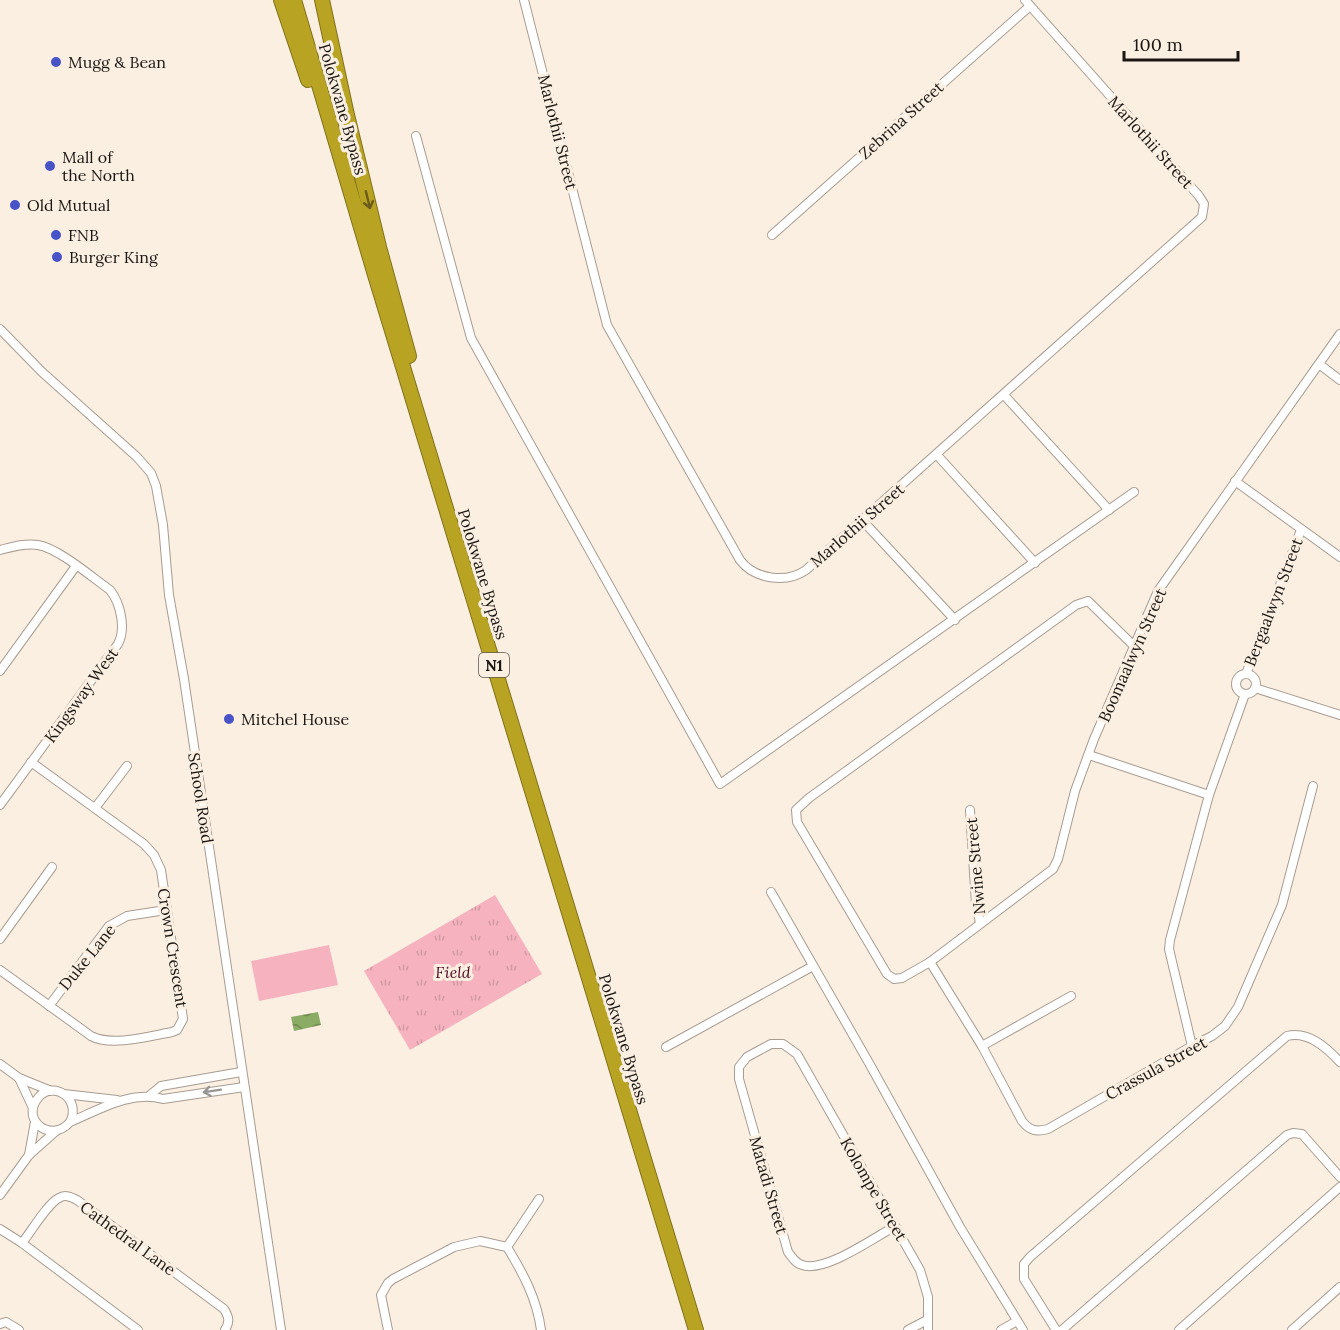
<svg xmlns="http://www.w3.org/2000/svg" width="1340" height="1330" font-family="Lora,serif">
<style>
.green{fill:#f6b3bf}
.park{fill:url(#park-tufts)}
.water{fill:url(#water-waves)}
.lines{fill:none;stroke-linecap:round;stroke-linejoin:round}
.street-casing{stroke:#a89c91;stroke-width:10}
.highway-casing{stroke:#81721c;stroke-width:16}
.street{stroke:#fff;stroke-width:8}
.highway{stroke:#b9a322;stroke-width:14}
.oneway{stroke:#6a5c1a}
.oneway2{stroke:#989694}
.poi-dot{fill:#4853c8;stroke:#fbefe2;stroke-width:2}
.labels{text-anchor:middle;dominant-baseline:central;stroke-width:6;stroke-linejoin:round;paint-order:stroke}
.shield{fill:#fbefe2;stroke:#5e5750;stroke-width:1.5}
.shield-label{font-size:15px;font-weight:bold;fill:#1a1612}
.poi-label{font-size:16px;fill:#1a1612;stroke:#fbefe2;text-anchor:start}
.street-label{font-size:16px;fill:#1a1612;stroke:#fbefe2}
.park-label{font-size:16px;font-style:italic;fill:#520622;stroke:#fbefe2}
</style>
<defs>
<pattern id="park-tufts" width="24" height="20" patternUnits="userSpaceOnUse" patternTransform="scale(1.5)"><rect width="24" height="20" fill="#f6b3bf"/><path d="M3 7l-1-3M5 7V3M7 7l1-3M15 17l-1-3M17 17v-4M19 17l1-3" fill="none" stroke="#d299a3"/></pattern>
<pattern id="water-waves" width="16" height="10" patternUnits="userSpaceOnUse" patternTransform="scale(1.5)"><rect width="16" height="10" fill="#8aac64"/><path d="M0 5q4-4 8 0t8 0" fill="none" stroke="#708b51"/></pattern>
</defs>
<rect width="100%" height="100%" fill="#fbefe2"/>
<!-- green -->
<path class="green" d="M329,945l9,40 -79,16 -8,-40z"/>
<!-- park -->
<path class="park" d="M495,895l47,79 -132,76 -46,-79z"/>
<!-- water -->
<path class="water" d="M318,1012l3,13 -27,6 -3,-14z"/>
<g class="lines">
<defs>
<g id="street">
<path d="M524,0l83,325 133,235c14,19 46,24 66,10l396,-353 2,-13 -5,-8 -174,-196"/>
<path d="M416,136l55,202 249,446 414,-292"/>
<path d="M772,235l258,-229"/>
<path d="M0,329l42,43 95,85 14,16 5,13 7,39 6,70 15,84 97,651"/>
<path d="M1319,364l21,16"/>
<path d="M1004,395l105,115"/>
<path d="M937,455l98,108"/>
<path d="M1235,481l105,76"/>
<path d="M862,520l93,100"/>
<path d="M0,550c12,-3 25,-7 38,-5 20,3 55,33 72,45 11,14 16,39 8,54l-118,161"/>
<path d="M1134,646l-46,-45 -12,4 -267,193 -13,12 1,12 90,152 7,5 8,-1 28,-16 123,-93 5,-10 17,-68 19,-52 64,-148 182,-257"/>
<path d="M0,671l76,-105"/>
<path d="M1246,674l55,-144"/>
<circle cx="1246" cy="684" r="10"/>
<path d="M1255,688l85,27"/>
<path d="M1089,755l120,40"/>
<path d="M95,808l32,-42"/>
<path d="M970,810l6,94 4,19"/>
<path d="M771,892l98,171 91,164 63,103"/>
<path d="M0,939l52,-72"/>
<path d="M930,962l52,84 40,75c8,10 14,11 26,8l144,-83 20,-10 13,-10 13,-19 44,-102 31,-119"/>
<path d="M0,970l91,66c20,11 59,0 81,-4l5,-2 6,-11 -22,-149 -7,-15 -10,-11 -113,-82"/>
<path d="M49,1006l60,-80 18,-10 39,-6"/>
<path d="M982,1046l89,-50"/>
<path d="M1192,1046l-23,-97 1,-9 39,-145 36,-101"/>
<path d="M666,1047l147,-81"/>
<path d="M0,1064l19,14 32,13"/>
<path d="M19,1078l14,30"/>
<path d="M64,1094l53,6"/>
<path d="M150,1095l11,-9 80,-14"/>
<path d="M70,1122c12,-23 -17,-43 -32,-24 -18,22 13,46 32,24 29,-12 61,-32 93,-23l81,-12"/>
<path d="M29,1155l6,-33"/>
<path d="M0,1195l29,-40 27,-24"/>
<path d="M894,1227c-21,11 -69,46 -92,38 -7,-2 -9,-7 -14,-13l-49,-173v-12l8,-10 24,-13h12l14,10 123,216 8,27v33"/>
<path d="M0,1229l22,14 116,87"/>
<path d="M22,1243c9,-11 25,-39 37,-45 6,-4 12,-1 18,2l147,109c5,8 6,13 1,21"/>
<path d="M507,1247l32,-48"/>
<path d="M0,1324l6,-2 13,8"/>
<path d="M388,1330l-7,-35 7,-12 5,-4 61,-32 26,-6 27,6c16,26 30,52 34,83"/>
<path d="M908,1330l19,-10"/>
<path d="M1001,1330l16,-9"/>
<path d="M1056,1330l-32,-51v-15l6,-7 257,-221c21,-5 39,11 53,26"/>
<path d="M1062,1330l225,-195 6,-2 9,1 38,43"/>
<path d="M1179,1330l161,-143"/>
<path d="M1292,1330l48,-43"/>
</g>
<g id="highway">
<path d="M281,0l27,80"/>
<path d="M294,0l81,275 321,1055"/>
<path d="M322,0l25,115 32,132 30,109"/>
</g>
</defs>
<!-- street casing -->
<use href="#street" class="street-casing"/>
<!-- highway casing -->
<use href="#highway" class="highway-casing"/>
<!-- street -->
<use href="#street" class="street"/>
<!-- highway -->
<use href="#highway" class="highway"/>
</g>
<!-- one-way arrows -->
<defs><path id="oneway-shaft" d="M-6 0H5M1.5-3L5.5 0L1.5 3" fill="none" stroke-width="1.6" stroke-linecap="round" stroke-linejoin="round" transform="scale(1.5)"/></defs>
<use class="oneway" href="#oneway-shaft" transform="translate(368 200) rotate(76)"/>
<use class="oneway2" href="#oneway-shaft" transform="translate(212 1091) rotate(171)"/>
<!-- markers -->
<g class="poi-dot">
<circle cx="56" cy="62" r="6"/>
<circle cx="50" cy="166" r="6"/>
<circle cx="15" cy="205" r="6"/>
<circle cx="56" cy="235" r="6"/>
<circle cx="57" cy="257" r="6"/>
<circle cx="229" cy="719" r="6"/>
</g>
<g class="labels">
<!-- shield labels -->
<rect class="shield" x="479" y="653" width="30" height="24" rx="4.5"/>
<g class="shield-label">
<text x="494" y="665">N1</text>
</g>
<!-- poi labels -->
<g class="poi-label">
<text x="68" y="62">Mugg &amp; Bean</text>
<text x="62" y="157">Mall of<tspan x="62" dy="18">the North</tspan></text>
<text x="27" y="205">Old Mutual</text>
<text x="68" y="235">FNB</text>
<text x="69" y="257">Burger King</text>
<text x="241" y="719">Mitchel House</text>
</g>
<!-- street labels -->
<g class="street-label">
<text transform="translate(343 109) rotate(74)">Polokwane Bypass</text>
<text transform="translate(901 120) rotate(-42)">Zebrina Street</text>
<text transform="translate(558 132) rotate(76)">Marlothii Street</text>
<text transform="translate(1151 142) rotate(48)">Marlothii Street</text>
<text transform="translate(857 525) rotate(-41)">Marlothii Street</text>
<text transform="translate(483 574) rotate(73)">Polokwane Bypass</text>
<text transform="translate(1273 602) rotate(-69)">Bergaalwyn Street</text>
<text transform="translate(1132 655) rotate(-66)">Boomaalwyn Street</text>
<text transform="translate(81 695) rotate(-54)">Kingsway West</text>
<text transform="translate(201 798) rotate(81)">School Road</text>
<text transform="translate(975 866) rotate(-95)">Nwine Street</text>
<text transform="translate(173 948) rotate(81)">Crown Crescent</text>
<text transform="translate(87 957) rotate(-51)">Duke Lane</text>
<text transform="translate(624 1039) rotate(73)">Polokwane Bypass</text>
<text transform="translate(1156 1068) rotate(-29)">Crassula Street</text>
<text transform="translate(769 1185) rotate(74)">Matadi Street</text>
<text transform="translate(874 1189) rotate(60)">Kolompe Street</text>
<text transform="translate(128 1238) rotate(36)">Cathedral Lane</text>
</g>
<!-- park labels -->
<g class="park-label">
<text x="453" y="972">Field</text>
</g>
</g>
<!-- scale -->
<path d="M1124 51v9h114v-9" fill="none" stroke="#1a1612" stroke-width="3"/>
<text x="1133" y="51" font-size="18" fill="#1a1612" stroke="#fbefe2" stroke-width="4.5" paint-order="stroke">100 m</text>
</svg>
